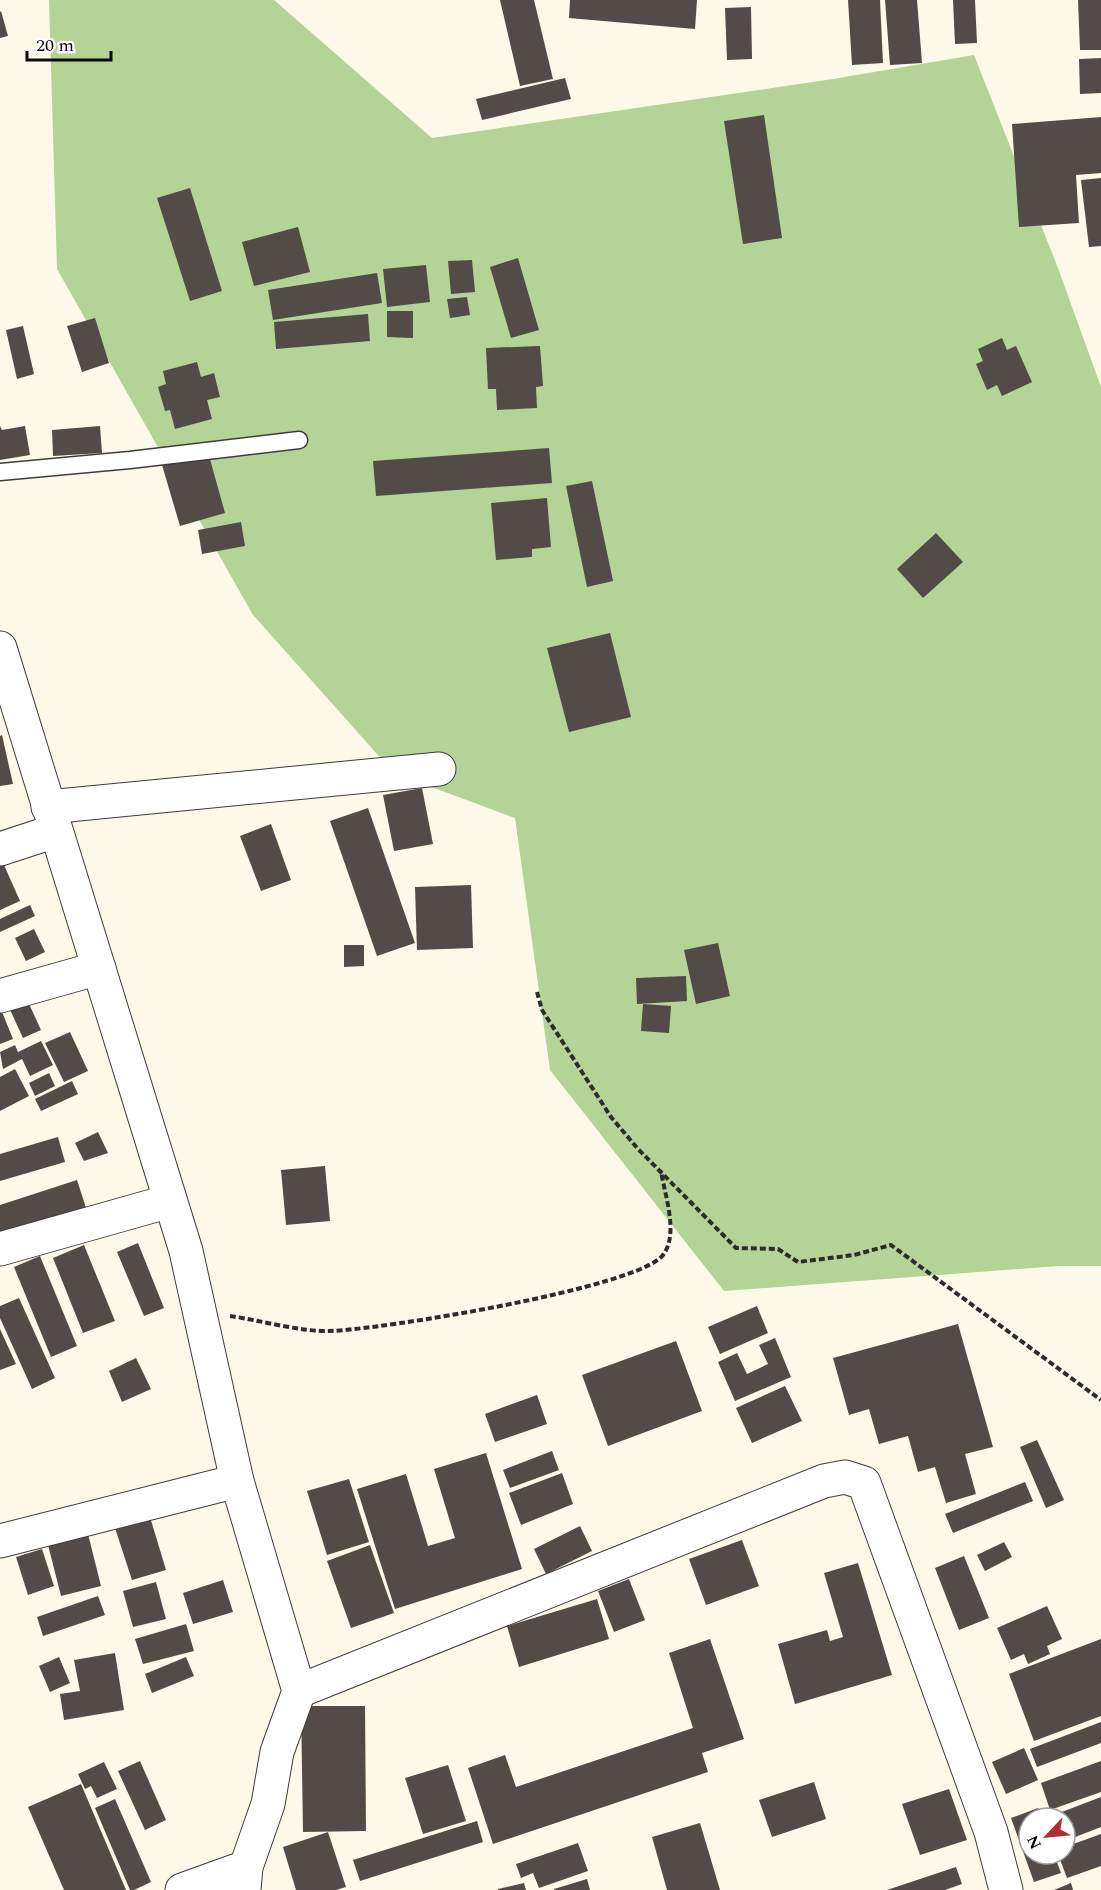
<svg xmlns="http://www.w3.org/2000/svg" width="1101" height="1890" font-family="Spectral,serif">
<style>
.forest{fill:#b4d497}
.building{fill:#524b48}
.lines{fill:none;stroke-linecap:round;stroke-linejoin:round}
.service-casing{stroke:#3d3d3d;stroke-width:19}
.minor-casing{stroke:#3d3d3d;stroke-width:35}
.path{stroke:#2c2c2c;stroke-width:4;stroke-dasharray:6 3;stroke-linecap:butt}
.service{stroke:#fff;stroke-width:16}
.minor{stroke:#fff;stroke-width:33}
</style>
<rect width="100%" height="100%" fill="#fdf9e9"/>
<!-- forest -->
<path class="forest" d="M49,0h225l158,138 401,-59 141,-24 84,213 43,119v879h-42l-335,25 -174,-221 -35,-252 -121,-45 -141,-158 -196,-346z"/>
<!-- building -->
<g class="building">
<path d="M500,0h34l19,79 -33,7z"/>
<path d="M570,0h127l-2,29 -126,-11z"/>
<path d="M848,0h32l3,63 -31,2z"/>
<path d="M885,0h32l5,63 -32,2z"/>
<path d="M953,0h22l2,43 -22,1z"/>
<path d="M1078,0h23v50h-21z"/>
<path d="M751,7l1,52 -25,1 -2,-52z"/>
<path d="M1,11l7,25 -8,2v-26z"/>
<path d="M1101,58v35l-21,1 -1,-35z"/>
<path d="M565,78l6,21 -89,21 -6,-21z"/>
<path d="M764,115l18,123 -39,6 -19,-123z"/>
<path d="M1101,117v56l-25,2 3,48 -60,4 -7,-103z"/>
<path d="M1101,178v68l-12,1 -8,-67z"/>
<path d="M190,188l32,103 -32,10 -33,-103z"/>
<path d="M298,227l12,45 -56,14 -12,-44z"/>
<path d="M518,258l21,72 -28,8 -21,-71z"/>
<path d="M472,260l3,32 -24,2 -3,-33z"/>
<path d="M426,265l4,37 -43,5 -4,-38z"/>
<path d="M377,273l5,30 -109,17 -5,-30z"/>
<path d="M467,297l3,18 -20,3 -3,-19z"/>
<path d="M387,311h26v27l-26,-1z"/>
<path d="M368,314l2,27 -94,8 -2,-27z"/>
<path d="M95,318l14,45 -27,9 -15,-46z"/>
<path d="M23,326l11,48 -17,5 -11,-49z"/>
<path d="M1002,338l5,12 9,-4 16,36 -30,14 -5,-11 -10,5 -11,-26 7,-3 -5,-12z"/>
<path d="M540,346l3,40 -7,1 1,21 -40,2 -1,-21h-8l-2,-41z"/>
<path d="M197,362l4,15 13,-4 6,24 -13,3 5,19 -37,10 -5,-19 -5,1 -7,-24 8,-3 -3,-13z"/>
<path d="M0,426l2,4 23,-4 5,29 -30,5z"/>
<path d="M100,426l2,27 -49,3 -1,-26z"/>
<path d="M549,448l3,35 -176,13 -3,-35z"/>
<path d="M208,452l17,61 -45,13 -18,-61z"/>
<path d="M592,481l21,100 -26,6 -21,-101z"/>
<path d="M547,498l4,49 -19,2v8l-36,3 -5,-57z"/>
<path d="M241,522l4,24 -43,8 -4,-24z"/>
<path d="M936,533l27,29 -40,36 -26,-29z"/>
<path d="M610,633l21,84 -62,15 -22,-84z"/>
<path d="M2,735l11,49 -13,2v-50z"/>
<path d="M422,788l11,56 -39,7 -11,-56z"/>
<path d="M368,808l47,135 -38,13 -47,-135z"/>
<path d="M271,824l20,56 -30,11 -21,-55z"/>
<path d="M0,856l20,45 -20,9z"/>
<path d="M471,885l2,63 -56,2 -2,-63z"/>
<path d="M30,905l5,11 -35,16v-13z"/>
<path d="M34,929l11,23 -19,9 -11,-23z"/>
<path d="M718,943l12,53 -34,8 -12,-54z"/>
<path d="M344,945h20v21l-20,1z"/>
<path d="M686,976l1,25 -50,3 -1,-26z"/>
<path d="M24,993l17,37 -18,8 -17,-37z"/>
<path d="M643,1004l28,2 -2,27 -28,-2z"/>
<path d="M0,1007l13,32 -13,5z"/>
<path d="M70,1032l18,39 -24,11 -19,-39z"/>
<path d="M41,1041l12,24 -23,11 -8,-17 -19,10 -3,-17 15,-7 3,7z"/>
<path d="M15,1069l14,27 -29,15v-34z"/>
<path d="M49,1073l6,13 -20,10 -6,-13z"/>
<path d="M72,1081l6,13 -37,17 -6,-12z"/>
<path d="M98,1132l10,21 -24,8 -9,-18z"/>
<path d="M58,1137l7,25 -65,19v-27z"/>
<path d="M325,1166l5,55 -44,4 -5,-55z"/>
<path d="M77,1180l11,34 -88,28v-37z"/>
<path d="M138,1243l26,65 -20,8 -27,-64z"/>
<path d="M84,1245l31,76 -32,12 -30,-75z"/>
<path d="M40,1256l37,90 -26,11 -37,-90z"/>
<path d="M19,1298l36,80 -23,11 -32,-71v-12z"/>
<path d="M757,1306l11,27 -48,21 -12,-27z"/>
<path d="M958,1324l35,123 -28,7 11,40 -30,9 -11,-36 -17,5 -10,-36 -29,8 -10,-35 -20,6 -16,-57z"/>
<path d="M0,1329l16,35 -16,6z"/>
<path d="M775,1338l16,39 -56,24 -17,-39 19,-9 10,21 21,-10 -9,-19z"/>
<path d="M676,1341l26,70 -94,35 -26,-71z"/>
<path d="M136,1358l15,31 -29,13 -13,-31z"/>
<path d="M785,1386l17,35 -50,22 -16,-35z"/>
<path d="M537,1395l10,29 -52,18 -10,-28z"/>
<path d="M1037,1440l27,60 -18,8 -26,-61z"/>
<path d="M552,1451l7,19 -49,18 -7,-18z"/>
<path d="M486,1453l36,116 -127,40 -38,-120 49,-15 22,72 27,-8 -21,-69z"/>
<path d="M562,1473l11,31 -52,21 -12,-32z"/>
<path d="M349,1479l20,63 -42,13 -20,-64z"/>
<path d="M1025,1482l8,19 -80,32 -8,-19z"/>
<path d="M150,1517l16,53 -34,10 -17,-52z"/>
<path d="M86,1526l15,60 -40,10 -15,-59z"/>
<path d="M580,1526l12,25 -46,23 -12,-25z"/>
<path d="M742,1540l17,46 -53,19 -17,-46z"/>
<path d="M1004,1542l8,15 -27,14 -8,-16z"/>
<path d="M370,1545l24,68 -43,15 -24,-67z"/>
<path d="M42,1549l12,37 -26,9 -12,-38z"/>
<path d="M964,1556l25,62 -30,12 -24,-62z"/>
<path d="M858,1563l34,112 -97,29 -17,-60 49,-14 3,11 13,-4 -19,-64z"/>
<path d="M629,1579l16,41 -31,12 -16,-41z"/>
<path d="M223,1580l10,32 -40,12 -10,-31z"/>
<path d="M156,1582l10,37 -33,8 -10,-36z"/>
<path d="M98,1596l7,19 -62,21 -6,-19z"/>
<path d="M597,1599l12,40 -90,28 -12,-41z"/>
<path d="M1047,1606l15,33 -15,7 3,8 -22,10 -4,-10 -13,6 -14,-32z"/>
<path d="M186,1624l8,27 -51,13 -8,-25z"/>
<path d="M710,1639l34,100 -42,14 6,19 -215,72 -25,-76 37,-13 11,32 177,-59 -24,-75z"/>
<path d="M1101,1639v77l-67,25 -25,-67z"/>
<path d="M115,1653l9,57 -60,10 -4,-26 20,-3 -6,-31z"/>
<path d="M59,1657l11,26 -20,9 -11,-26z"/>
<path d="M186,1657l8,19 -42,17 -7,-19z"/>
<path d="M301,1706h64l1,125 -63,1z"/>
<path d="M1101,1722v21l-64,24 -7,-18z"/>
<path d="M1024,1748l14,32 -32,14 -14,-32z"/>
<path d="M140,1761l26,59 -21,10 -27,-59z"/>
<path d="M1101,1761v31l-51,18 -9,-27z"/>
<path d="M104,1762l13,27 -20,9 -6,-12 -6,3 -7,-15z"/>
<path d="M448,1765l18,56 -43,13 -18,-56z"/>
<path d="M814,1782l12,37 -54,18 -13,-37z"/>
<path d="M81,1784l45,106h-62l-36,-83z"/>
<path d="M949,1789l18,51 -47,15 -18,-51z"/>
<path d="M1101,1797v30l-36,14v-23h-19z"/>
<path d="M115,1799l36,83 -17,8h-4l-35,-82z"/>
<path d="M1038,1808l3,10h-12v36h25l7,19 -27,9 -23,-64z"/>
<path d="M477,1821l6,21 -123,39 -7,-21z"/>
<path d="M700,1823l20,67h-53l-15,-53z"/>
<path d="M328,1832l18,55 -10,3h-40l-13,-43z"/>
<path d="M1101,1834v32l-34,12 -9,-24h7v-7z"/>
<path d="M578,1843l10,28 -49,17 -6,-15 -12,5 -5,-14z"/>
<path d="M956,1867l6,17 -17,6h-58z"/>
<path d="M587,1879l3,11h-36v-1z"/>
<path d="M524,1883l2,7h-28v-1z"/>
<path d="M1071,1883l2,7h-19z"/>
</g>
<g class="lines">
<defs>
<path id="service" d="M0,472l130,-12 169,-20"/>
<g id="minor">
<path d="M0,648l186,603 51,230 62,210 -22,61 -9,52 -22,63 -2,23"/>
<path d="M48,807l391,-38"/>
<path d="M0,849l55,-18"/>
<path d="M0,996l99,-28"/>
<path d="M0,1249l170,-48"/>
<path d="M0,1541l237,-60"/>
<path d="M299,1691l525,-210 21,-4 19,6 127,349 15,58"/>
<path d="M182,1890l64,-23"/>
</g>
</defs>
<!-- service casing -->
<use href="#service" class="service-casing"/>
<!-- minor casing -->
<use href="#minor" class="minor-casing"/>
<!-- path -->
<g class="path">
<path d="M537,992l5,18 69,107 27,32 98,99 42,1 20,13 56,-7 37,-10 210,155"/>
<path d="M230,1316c29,4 71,16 99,15 50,-1 309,-43 334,-76 16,-21 2,-59 -2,-84"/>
</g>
<!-- service -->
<use href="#service" class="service"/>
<!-- minor -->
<use href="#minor" class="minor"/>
</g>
<!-- north arrow -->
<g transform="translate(1047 1836) rotate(244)"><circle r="28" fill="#ffffff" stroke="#9d9d9d" stroke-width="1.5"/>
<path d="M0-4.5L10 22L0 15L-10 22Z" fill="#ae2e38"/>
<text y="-9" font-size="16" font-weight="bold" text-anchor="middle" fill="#0a0a0a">N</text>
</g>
<!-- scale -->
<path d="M27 51v9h84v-9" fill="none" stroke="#0a0a0a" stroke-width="3"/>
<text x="36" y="51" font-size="18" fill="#0a0a0a" stroke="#ffffff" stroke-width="4.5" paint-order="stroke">20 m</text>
</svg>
